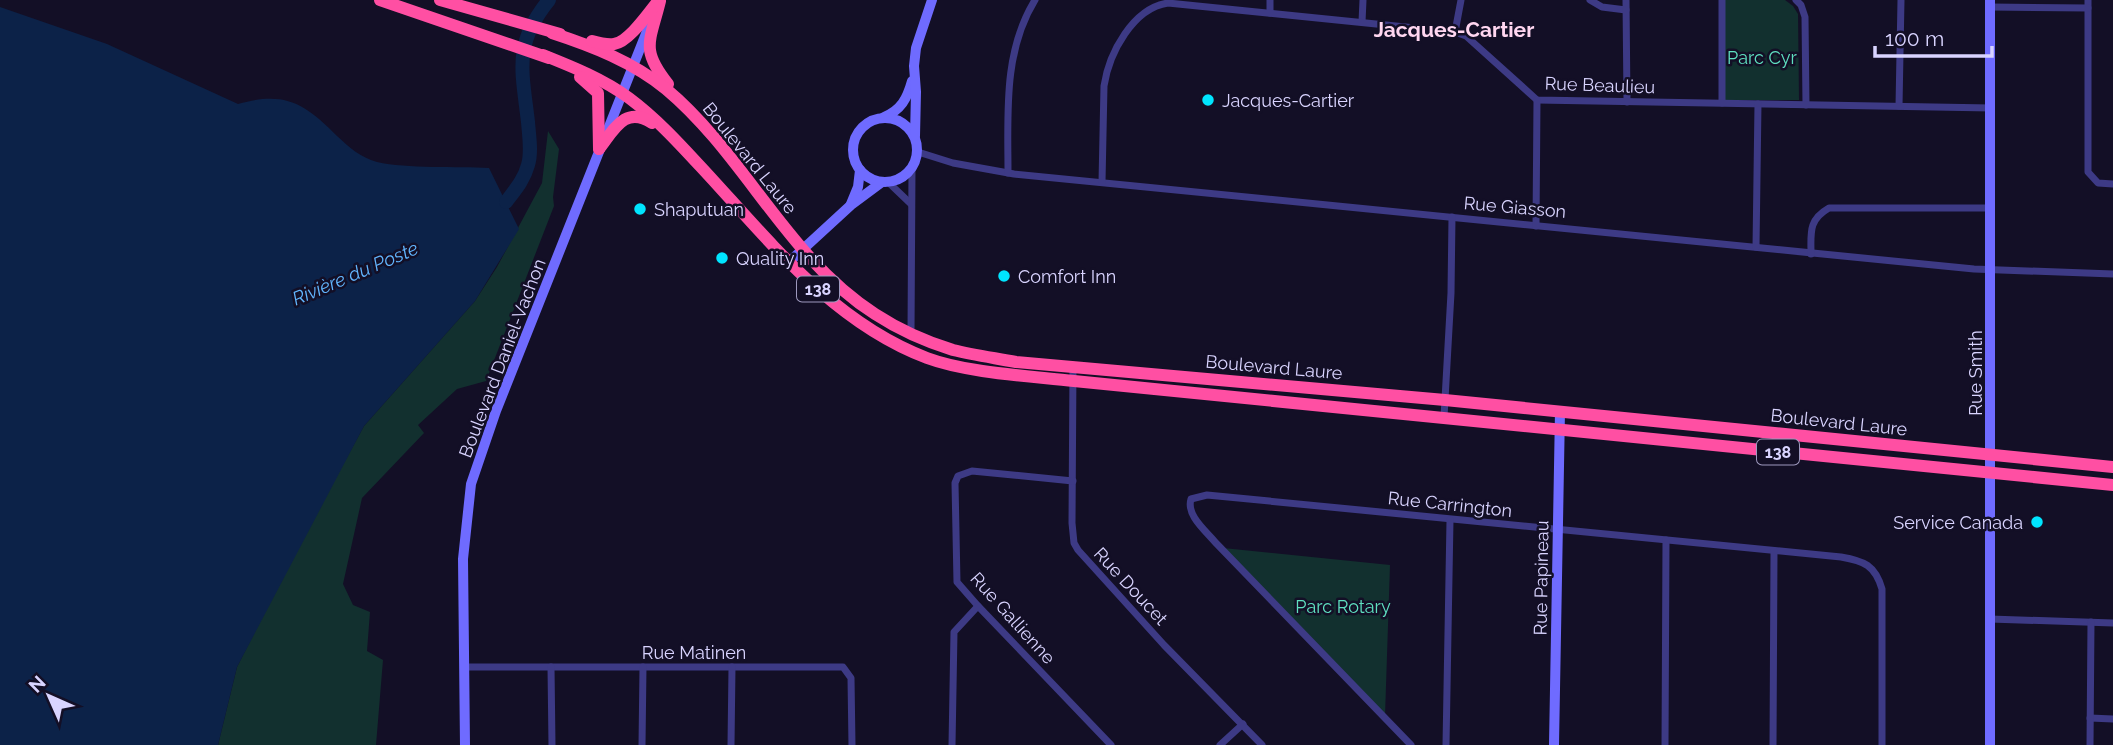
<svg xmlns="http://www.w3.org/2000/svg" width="2113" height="745" font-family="Raleway,sans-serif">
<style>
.green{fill:#12302f}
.water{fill:#0c2248}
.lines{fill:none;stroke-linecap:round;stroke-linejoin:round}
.river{stroke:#0c2248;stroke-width:14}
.street{stroke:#3d3a85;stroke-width:7}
.secondary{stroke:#6f6bff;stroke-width:10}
.highway{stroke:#ff4fa3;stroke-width:12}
.poi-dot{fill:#00e5ff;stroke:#130f26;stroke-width:2.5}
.labels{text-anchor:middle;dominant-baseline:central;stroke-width:5;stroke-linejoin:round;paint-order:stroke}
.shield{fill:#130f26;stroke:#9e99be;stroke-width:2}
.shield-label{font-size:16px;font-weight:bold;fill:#d9d4ff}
.park-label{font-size:18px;fill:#5fe0c0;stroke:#130f26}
.street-label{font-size:18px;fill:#d9d4ff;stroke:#130f26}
.poi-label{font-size:18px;fill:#d9d4ff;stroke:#130f26;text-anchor:start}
.water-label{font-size:19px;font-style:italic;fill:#62b6ff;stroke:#130f26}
.quarter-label{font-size:21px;font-weight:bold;fill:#ffd6f0;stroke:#130f26}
</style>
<rect width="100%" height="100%" fill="#130f26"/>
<!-- green -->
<g class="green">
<path d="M1725,0h60l8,6 5,8 1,86h-74z"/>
<path d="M548,131l11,18 -6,48 1,9 -68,175 -29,8 -39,36 6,8 -62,65 -19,86 10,21 17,7 -3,39 16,9 -7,85h-158l19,-78 62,-122 65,-119 111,-125 22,-34 45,-84z"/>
<path d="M1223,548l167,17 -5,151z"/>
</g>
<!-- water -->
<path class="water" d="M0,7l107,37 131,60c47,-13 66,-1 99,32 13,12 23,21 40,26 30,7 80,4 112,6l30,61 -44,72 -111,125 -127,241 -19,78h-218z"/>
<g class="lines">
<!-- river -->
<path class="river" d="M506,202c9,-12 18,-22 22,-37 4,-13 1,-29 0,-43 -6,-52 -15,-78 21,-122"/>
<!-- street -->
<g class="street">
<path d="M1270,0v13"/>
<path d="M1590,0l12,7 24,3"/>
<path d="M1626,0l1,102"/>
<path d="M1796,0l5,5 4,12 1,88"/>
<path d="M2088,0v172l10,11 15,1"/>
<path d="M1990,7l98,1"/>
<path d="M1362,22l1,-22"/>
<path d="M1455,32l6,-32"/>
<path d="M1722,103v-103"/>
<path d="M1899,106l2,-106"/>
<path d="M918,152l35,11 61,11 960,95 139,5"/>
<path d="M1008,173c0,-59 -5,-121 27,-173"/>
<path d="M888,182l23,22"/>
<path d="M1102,182l2,-96c5,-33 29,-78 64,-83l287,29 11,4 71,64 454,8"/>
<path d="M1536,226l1,-126"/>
<path d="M1756,247l2,-143"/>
<path d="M1811,254c0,-21 -3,-34 18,-46h162"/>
<path d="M911,333l1,-165"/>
<path d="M1073,366l-1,157 2,20 4,7 86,95 98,100"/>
<path d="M1444,417l7,-124 1,-76"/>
<path d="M1073,481l-101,-10 -14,5 -3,7 2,99 21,24 133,139"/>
<path d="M1990,619l123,4"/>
<path d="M464,667h379l8,11 1,67"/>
<path d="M551,667l1,78"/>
<path d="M2090,718l23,1"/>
<path d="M642,745l1,-78"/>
<path d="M731,745l1,-78"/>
<path d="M952,745l2,-113 24,-26"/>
<path d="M1220,745l23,-21"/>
<path d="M1411,745l-196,-203c-10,-12 -29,-27 -24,-43l16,-4 634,62c23,4 34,8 41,32v156"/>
<path d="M1446,745l4,-225"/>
<path d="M1665,745l1,-205"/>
<path d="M1773,745l1,-194"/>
<path d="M2090,745l1,-123"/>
</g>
<!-- secondary -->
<g class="secondary">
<path d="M884,117c17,-7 23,-18 28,-36"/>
<circle cx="885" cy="150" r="32"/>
<path d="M915,136l1,-44 -2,-26 2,-18 16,-48"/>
<path d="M851,204l7,-17 2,-17"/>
<path d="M789,262l62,-57 31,-23"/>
<path d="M465,745l-2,-186 8,-75 25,-73 153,-385"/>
<path d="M1554,745l6,-334"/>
<path d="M1990,745v-745"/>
</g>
<!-- highway -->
<g class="highway">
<path d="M380,0l169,58"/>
<path d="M440,0l120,34"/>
<path d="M660,1c-10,41 -20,48 8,83"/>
<path d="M552,33c40,13 81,29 114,56 79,66 121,169 209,225 23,15 52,28 78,36 20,5 42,8 63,12l429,38 668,67"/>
<path d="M592,41c7,2 15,4 22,3 15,-2 35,-32 45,-44"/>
<path d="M543,55c30,12 60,24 86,43 31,23 57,53 83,81 63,69 125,145 215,179 40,15 103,18 147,23l1039,104"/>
<path d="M580,77l18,16 1,56"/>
<path d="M599,149c15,-19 26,-44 53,-26"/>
</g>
</g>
<!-- markers -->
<g class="poi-dot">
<circle cx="1208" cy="100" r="7"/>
<circle cx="640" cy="209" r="7"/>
<circle cx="722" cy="258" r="7"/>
<circle cx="1004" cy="276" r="7"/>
<circle cx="2037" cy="522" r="7"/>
</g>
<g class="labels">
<!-- shield labels -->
<g class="shield">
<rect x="797" y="276.5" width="42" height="25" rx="5"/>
<rect x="1757" y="439.5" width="42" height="25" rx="5"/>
</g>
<g class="shield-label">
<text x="818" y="289">138</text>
<text x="1778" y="452">138</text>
</g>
<!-- park labels -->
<g class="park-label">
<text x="1762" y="57">Parc Cyr</text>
<text x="1343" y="606">Parc Rotary</text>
</g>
<!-- street labels -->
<g class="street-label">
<text transform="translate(1600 85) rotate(2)">Rue Beaulieu</text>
<text transform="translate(750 158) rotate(51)">Boulevard Laure</text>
<text transform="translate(1515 207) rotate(5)">Rue Giasson</text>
<text transform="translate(502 358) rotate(-69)">Boulevard Daniel-Vachon</text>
<text transform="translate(1274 367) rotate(5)">Boulevard Laure</text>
<text transform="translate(1975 373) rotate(-90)">Rue Smith</text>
<text transform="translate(1839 422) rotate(6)">Boulevard Laure</text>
<text transform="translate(1450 504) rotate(6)">Rue Carrington</text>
<text transform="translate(1541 578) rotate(-89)">Rue Papineau</text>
<text transform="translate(1131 586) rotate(47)">Rue Doucet</text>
<text transform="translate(1013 618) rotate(48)">Rue Gallienne</text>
<text x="694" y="652">Rue Matinen</text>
</g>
<!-- poi labels -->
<g class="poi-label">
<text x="1222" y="100">Jacques-Cartier</text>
<text x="654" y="209">Shaputuan</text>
<text x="736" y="258">Quality Inn</text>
<text x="1018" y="276">Comfort Inn</text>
<text x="2023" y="522" text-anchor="end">Service Canada</text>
</g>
<!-- water labels -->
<g class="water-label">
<text transform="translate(355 273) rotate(-23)">Rivière du Poste</text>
</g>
<!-- quarter labels -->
<g class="quarter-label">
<text x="1454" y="29">Jacques-Cartier</text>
</g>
</g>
<!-- north arrow -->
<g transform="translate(49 696) rotate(315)" stroke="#130f26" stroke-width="5" paint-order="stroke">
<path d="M0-5L12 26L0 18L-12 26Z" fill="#d9d4ff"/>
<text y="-10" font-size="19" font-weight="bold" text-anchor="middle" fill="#d9d4ff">N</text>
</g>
<!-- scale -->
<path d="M1875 46v10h117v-10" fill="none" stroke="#d9d4ff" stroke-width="3.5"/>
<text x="1885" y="46" font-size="21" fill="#d9d4ff" stroke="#130f26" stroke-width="5" paint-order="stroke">100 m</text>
</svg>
